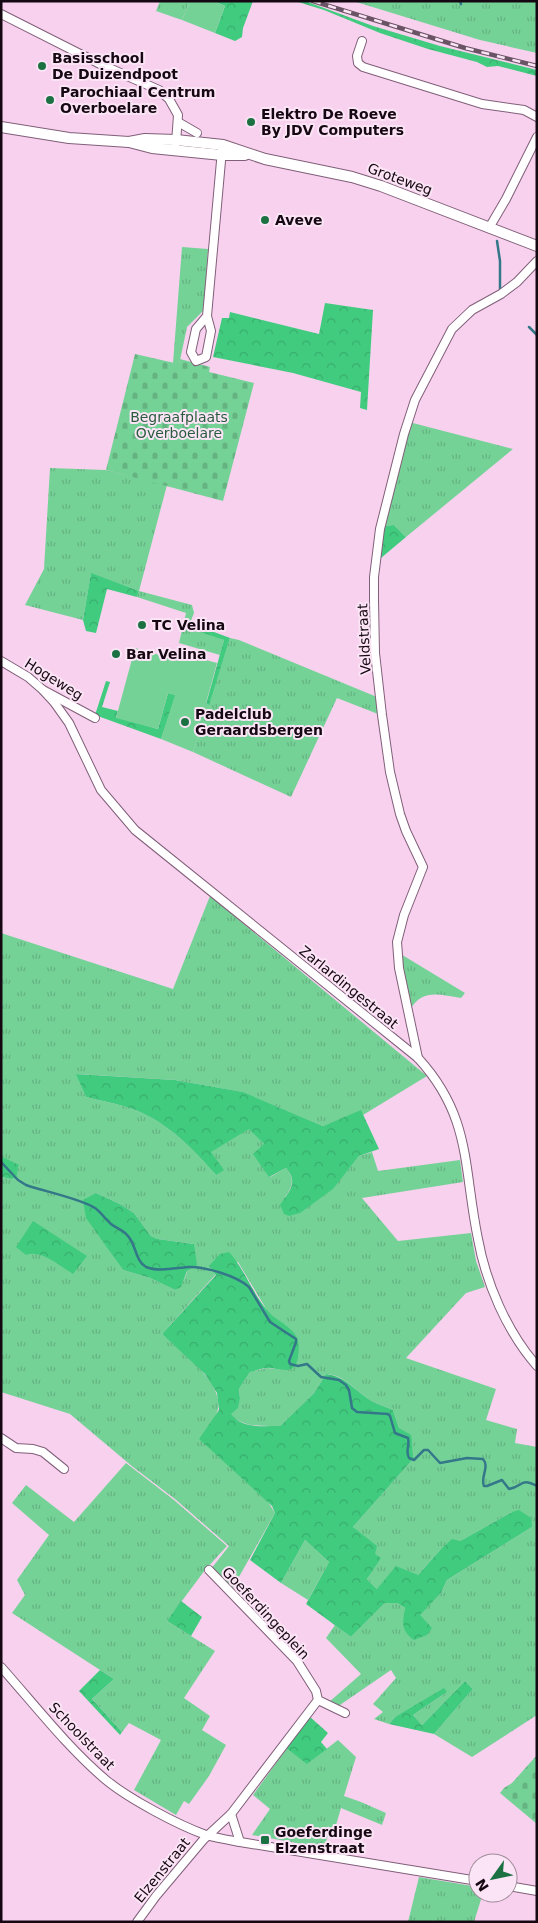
<svg xmlns="http://www.w3.org/2000/svg" width="538" height="1923" font-family="'DejaVu Sans',sans-serif">
<style>
.grass{fill:url(#grass-tufts);fill-rule:evenodd}
.forest{fill:url(#forest-crowns)}
.cemetery{fill:url(#cemetery-stones)}
.garden{fill:#75d297}
.lines{fill:none;stroke-linecap:round;stroke-linejoin:round}
.stream{stroke:#347789;stroke-width:2.5}
.minor-casing{stroke:#805f79;stroke-width:10}
.major-casing{stroke:#805f79;stroke-width:12}
.minor{stroke:#fff;stroke-width:8}
.major{stroke:#fff;stroke-width:10}
.rail-casing{stroke:#6a5364;stroke-width:4.5}
.rail{stroke:#fbe4f5;stroke-width:2.5;stroke-dasharray:8;stroke-linecap:butt}
.poi-dot{fill:#1c7143;stroke:#fbe4f5;stroke-width:2}
.labels{text-anchor:middle;dominant-baseline:central;stroke-width:4;stroke-linejoin:round;paint-order:stroke}
.poi-label{font-size:14px;font-weight:bold;fill:#150812;stroke:#fbe4f5;text-anchor:start}
.street-label{font-size:14px;fill:#150812;stroke:#fbe4f5}
.park-label{font-size:14px;fill:#295c3d;stroke:#fbe4f5}
</style>
<defs>
<pattern id="grass-tufts" width="24" height="20" patternUnits="userSpaceOnUse" patternTransform="scale(1.25)"><rect width="24" height="20" fill="#75d297"/><path d="M3 7l-1-3M5 7V3M7 7l1-3M15 17l-1-3M17 17v-4M19 17l1-3" fill="none" stroke="#64b381"/></pattern>
<pattern id="forest-crowns" width="20" height="18" patternUnits="userSpaceOnUse" patternTransform="scale(1.25)"><rect width="20" height="18" fill="#41cb7f"/><path d="M2 6a3 3 0 1 1 6 0M12 15a3 3 0 1 1 6 0" fill="none" stroke="#38ad6d"/></pattern>
<pattern id="cemetery-stones" width="16" height="16" patternUnits="userSpaceOnUse" patternTransform="scale(1.25)"><rect width="16" height="16" fill="#75d297"/><path d="M2 7V4a2 2 0 0 1 4 0v3zM10 15v-3a2 2 0 0 1 4 0v3z" fill="#64b381"/></pattern>
</defs>
<rect width="100%" height="100%" fill="#f8d1ee"/>
<!-- grass -->
<g class="grass">
<path d="M160,1h30l-8,19 -26,-9z"/>
<path d="M353,1h184v52l-57,-13z"/>
<path d="M182,247l26,2 -4,61 -17,17 -8,38 -6,-2z"/>
<path d="M409,422l104,27 -107,88 -12,-12 -12,1z"/>
<path d="M50,468l56,2 61,15 -28,106 53,14 2,8 -4,10 34,17 -4,15 -41,-12 7,-30 -49,-16 2,-6 -48,-17 -8,46 -58,-15 19,-36z"/>
<path d="M230,638l9,2 138,57 1,17 -41,-16 -46,99 -98,-45z"/>
<path d="M210,896l217,180 -64,39 -2,-4 -38,15 -81,-34 -67,-12 -98,-6 9,23c16,4 33,7 49,13 33,13 57,38 81,65l-6,-23 39,-24 15,16 6,33 16,-9c9,11 7,18 -1,29l32,2 15,-10 27,-33 13,-4 6,19 82,-11 3,22 -101,16 36,43 73,-8 5,28 9,26 -19,6 -60,65 90,31 -10,31 31,9 -2,14 22,4v268l-65,42 -38,-23 39,-45 -8,-8 -43,44 -9,-10 34,-23 -52,25 -6,7 -15,-5 9,-7 -10,-8 23,-26 -5,-8 -54,37 -9,-4 33,-29 -35,-36 9,-13 16,12 34,-34h12l8,5 -2,13 16,-6 22,-22 6,-13 85,-53 -20,-15 -52,29 -19,8 -23,26 -40,15 -11,-11 13,-21 -5,-3 -22,-28 61,-69 -3,-11 1,-6 -13,-13 -6,-18c-9,-4 -19,-7 -26,-12 -14,-10 -23,-23 -41,-24l-12,19 -34,33c-17,0 -38,2 -50,-12l10,-16 -1,-9 11,-17 17,-4 18,2 8,-38 -25,-20 -30,-50 -29,4 7,8 -54,60c19,18 70,53 53,83l60,96 -44,78 -20,-22 18,-23 -54,-47 -42,-32 -63,-53 -69,-22v-215l10,2 4,-1 4,-12 -18,-10v-223l172,56zM96,1193l24,11 14,9 17,23 7,3 36,5c-3,13 -7,40 -19,46l-25,-12 -27,-8 -19,-28z"/>
<path d="M399,953l66,40 -4,5c-21,-3 -39,-10 -51,12z"/>
<path d="M126,1463l48,37 53,46 -22,24 -38,51 48,30 -31,47 26,18 -8,14 24,15 -17,31 -20,28 -5,-3 -8,14 -42,-25 27,-50 -32,-17 -7,9 -30,-33 22,-20 -102,-66 13,-18 -8,-15 32,-45 -37,-32 14,-18 48,37z"/>
<path d="M305,1540l24,22 -21,38 -27,-17z"/>
<path d="M338,1740l18,17 -12,39 17,6 25,11 -4,12 -41,-17 -7,24h-5l-5,16 -72,-13 18,-26 -17,-14 34,-47 21,15z"/>
<path d="M419,1877l59,10v6h5l-9,29h-66z"/>
</g>
<!-- forest -->
<g class="forest">
<path d="M213,1h40l-10,27 -1,9 -7,4 -20,-8 10,-27z"/>
<path d="M295,1h10l68,25 67,20 97,24v6l-39,-10 -11,1 -10,-5 -49,-13 -48,-16 -56,-23z"/>
<path d="M325,303l48,7 -6,100 -7,-2 1,-16 -68,-19 -80,-16 9,-39h7l1,-6 89,22z"/>
<path d="M394,525l12,12 -25,21 -3,18 -3,-1 7,-49z"/>
<path d="M91,573l48,18 -2,6 -30,-8 -11,44 -10,-2 -3,-11z"/>
<path d="M190,623l40,15 -21,67 -3,-1 18,-64 -35,-12z"/>
<path d="M106,681l4,1 -8,25 16,4 -2,6 42,12 10,-36 8,2 -15,44 -66,-24z"/>
<path d="M76,1074l99,6 68,12 80,34 38,-16 18,39 -20,7 -26,33 -33,24 -11,3 -5,-2 -4,-9c9,-14 19,-22 6,-37l-17,9 -16,-23 11,-10 -15,-15 -38,23 13,18 -8,5c-24,-27 -48,-52 -81,-65 -16,-6 -33,-9 -49,-13z"/>
<path d="M1,1156l18,9 -3,13 -5,1 -10,-2z"/>
<path d="M96,1193l24,11 14,9 17,23 7,3 36,5 3,21 -10,6 -6,16 -6,3 -25,-12 -27,-8 -37,-52 -3,-18z"/>
<path d="M33,1221l54,35 -14,18c-13,-8 -32,-25 -47,-19l-10,-8z"/>
<path d="M229,1252c16,18 23,40 38,58 7,9 26,17 30,28 3,6 2,25 -3,29 -6,6 -18,1 -26,1 -6,0 -13,3 -18,4l-11,17 1,9 -2,10 -7,6c11,15 32,12 49,12l34,-33 12,-19c18,2 27,14 41,24 7,5 17,8 26,12l6,18 12,7c2,8 0,13 3,23l-61,69 24,19 -2,8 6,4 -14,21 10,10 19,-23 22,9 23,-26 11,-10 8,2 52,-29 7,-2 12,8 1,9 -85,53 -6,13 -21,22 12,13 -5,7 -13,5c-13,-9 -12,-18 -9,-32l-8,-5h-12l-34,34 -45,-33 23,-42 -24,-22 -24,43 -31,-23 25,-47 -3,-7 -73,-67 20,-29 -2,-17 -12,-19 -43,-40 54,-59 -7,-9 11,-12z"/>
<path d="M181,1601l21,16 -11,19 -24,-15z"/>
<path d="M100,1670l14,9 -22,20 30,33 -2,3 -41,-44z"/>
<path d="M465,1681l8,8 -39,45 -45,-10 6,-7 49,-29 3,4 -34,23 9,10z"/>
<path d="M309,1716l19,17 -7,9 6,7 -20,15 -22,-17z"/>
</g>
<!-- cemetery -->
<g class="cemetery">
<path d="M135,354l44,10 1,-5 30,8 -1,5 45,11 -31,118 -117,-31z"/>
<path d="M537,1755v69l-37,-31 4,-5 8,-5z"/>
</g>
<!-- garden -->
<g class="garden">
<path d="M190,1h23l12,5 -10,27 -33,-13z"/>
<path d="M135,648l42,12 3,-7 37,10 -11,40 3,2 -16,47 -32,-13 14,-44 -7,-2 -10,36 -42,-11z"/>
</g>
<g class="lines">
<!-- stream -->
<g class="stream">
<path d="M460,1l1,3"/>
<path d="M497,241l3,20v30"/>
<path d="M529,327l8,8"/>
<path d="M1,1162l17,18 8,5c17,6 56,14 69,23 6,4 10,11 16,16 5,4 12,6 16,11 9,8 8,26 19,32 12,5 29,1 42,0 16,-1 49,9 61,20l21,35 26,17v3l-7,19 1,3 8,2 9,-2 14,13 18,3 7,5 3,5 3,18 5,4 31,2 2,2 5,17 13,5c2,8 -3,13 1,20l5,2 10,-10h4l12,13 27,-5 16,1c7,8 -3,18 1,27h3l15,-6 7,9c14,-2 11,-12 28,-3"/>
</g>
<defs>
<g id="minor">
<path d="M1,14l99,50 59,26 10,9 9,16 -2,28"/>
<path d="M362,41l-5,15 1,7 5,4 119,37 42,6 13,7"/>
<path d="M178,122l19,11"/>
<path d="M489,228l17,-29 31,-62"/>
<path d="M207,316l4,15 -5,26 -10,4 -5,-9 5,-23 11,-13 15,-166"/>
<path d="M1,661l27,16 15,13 52,28"/>
<path d="M43,690l11,12 15,21 32,67 34,40 283,228c54,59 45,109 60,181 8,44 29,93 59,127"/>
<path d="M418,1058l-19,-90 -2,-26 7,-27 19,-48 -17,-36 -6,-17 -10,-42 -8,-57 -7,-62 -1,-53v-23l6,-48 24,-95 11,-34 37,-71 20,-19 29,-16 16,-12 20,-21"/>
<path d="M1,1438l15,10 17,1 10,3 21,17"/>
<path d="M209,1570l88,91 19,30 2,9 27,13"/>
<path d="M1,1667c34,38 66,80 105,113 23,19 72,45 100,55 11,3 23,5 34,7l238,39"/>
<path d="M231,1814l9,28"/>
<path d="M508,1886l29,5"/>
<path d="M137,1922l19,-26 48,-57 27,-25 87,-114"/>
</g>
<g id="major">
<path d="M1,127l68,11 60,4 23,6 70,7h23"/>
<path d="M129,142l16,-3 31,1 47,5 42,14 87,18 29,9 156,60"/>
</g>
</defs>
<!-- minor casing -->
<use href="#minor" class="minor-casing"/>
<!-- major casing -->
<use href="#major" class="major-casing"/>
<!-- minor -->
<use href="#minor" class="minor"/>
<!-- major -->
<use href="#major" class="major"/>
<defs>
<path id="rail" d="M313,1l152,47 72,18"/>
</defs>
<!-- rail casing -->
<use href="#rail" class="rail-casing"/>
<!-- rail -->
<use href="#rail" class="rail"/>
</g>
<!-- markers -->
<g class="poi-dot">
<circle cx="42" cy="66" r="5"/>
<circle cx="50" cy="100" r="5"/>
<circle cx="251" cy="122" r="5"/>
<circle cx="265" cy="220" r="5"/>
<circle cx="142" cy="625" r="5"/>
<circle cx="116" cy="654" r="5"/>
<circle cx="185" cy="722" r="5"/>
<rect x="260" y="1835" width="10" height="10" rx="2.5"/>
</g>
<g class="labels">
<!-- poi labels -->
<g class="poi-label">
<text x="52" y="58">Basisschool<tspan x="52" dy="16">De Duizendpoot</tspan></text>
<text x="60" y="92">Parochiaal Centrum<tspan x="60" dy="16">Overboelare</tspan></text>
<text x="261" y="114">Elektro De Roeve<tspan x="261" dy="16">By JDV Computers</tspan></text>
<text x="275" y="220">Aveve</text>
<text x="152" y="625">TC Velina</text>
<text x="126" y="654">Bar Velina</text>
<text x="195" y="714">Padelclub<tspan x="195" dy="16">Geraardsbergen</tspan></text>
<text x="275" y="1832">Goeferdinge<tspan x="275" dy="16">Elzenstraat</tspan></text>
</g>
<!-- street labels -->
<g class="street-label">
<text transform="translate(400 179) rotate(20)">Groteweg</text>
<text transform="translate(364 639) rotate(-93)">Veldstraat</text>
<text transform="translate(54 679) rotate(32)">Hogeweg</text>
<text transform="translate(349 987) rotate(39)">Zarlardingestraat</text>
<text transform="translate(266 1613) rotate(47)">Goeferdingeplein</text>
<text transform="translate(82 1736) rotate(46)">Schoolstraat</text>
<text transform="translate(162 1870) rotate(-51)">Elzenstraat</text>
</g>
<!-- park labels -->
<g class="park-label">
<text x="179" y="417">Begraafplaats<tspan x="179" dy="16">Overboelare</tspan></text>
</g>
</g>
<!-- border -->
<rect width="538" height="1923" fill="none" stroke="#150812" stroke-width="5"/>
<!-- north arrow -->
<g transform="translate(493 1878) rotate(237)"><circle r="24" fill="#fbe4f5" stroke="#9f8c9a"/>
<path d="M0-4L9 19L0 12L-9 19Z" fill="#1c7143"/>
<text y="-8" font-size="14" font-weight="bold" text-anchor="middle" fill="#150812">N</text>
</g>
</svg>
